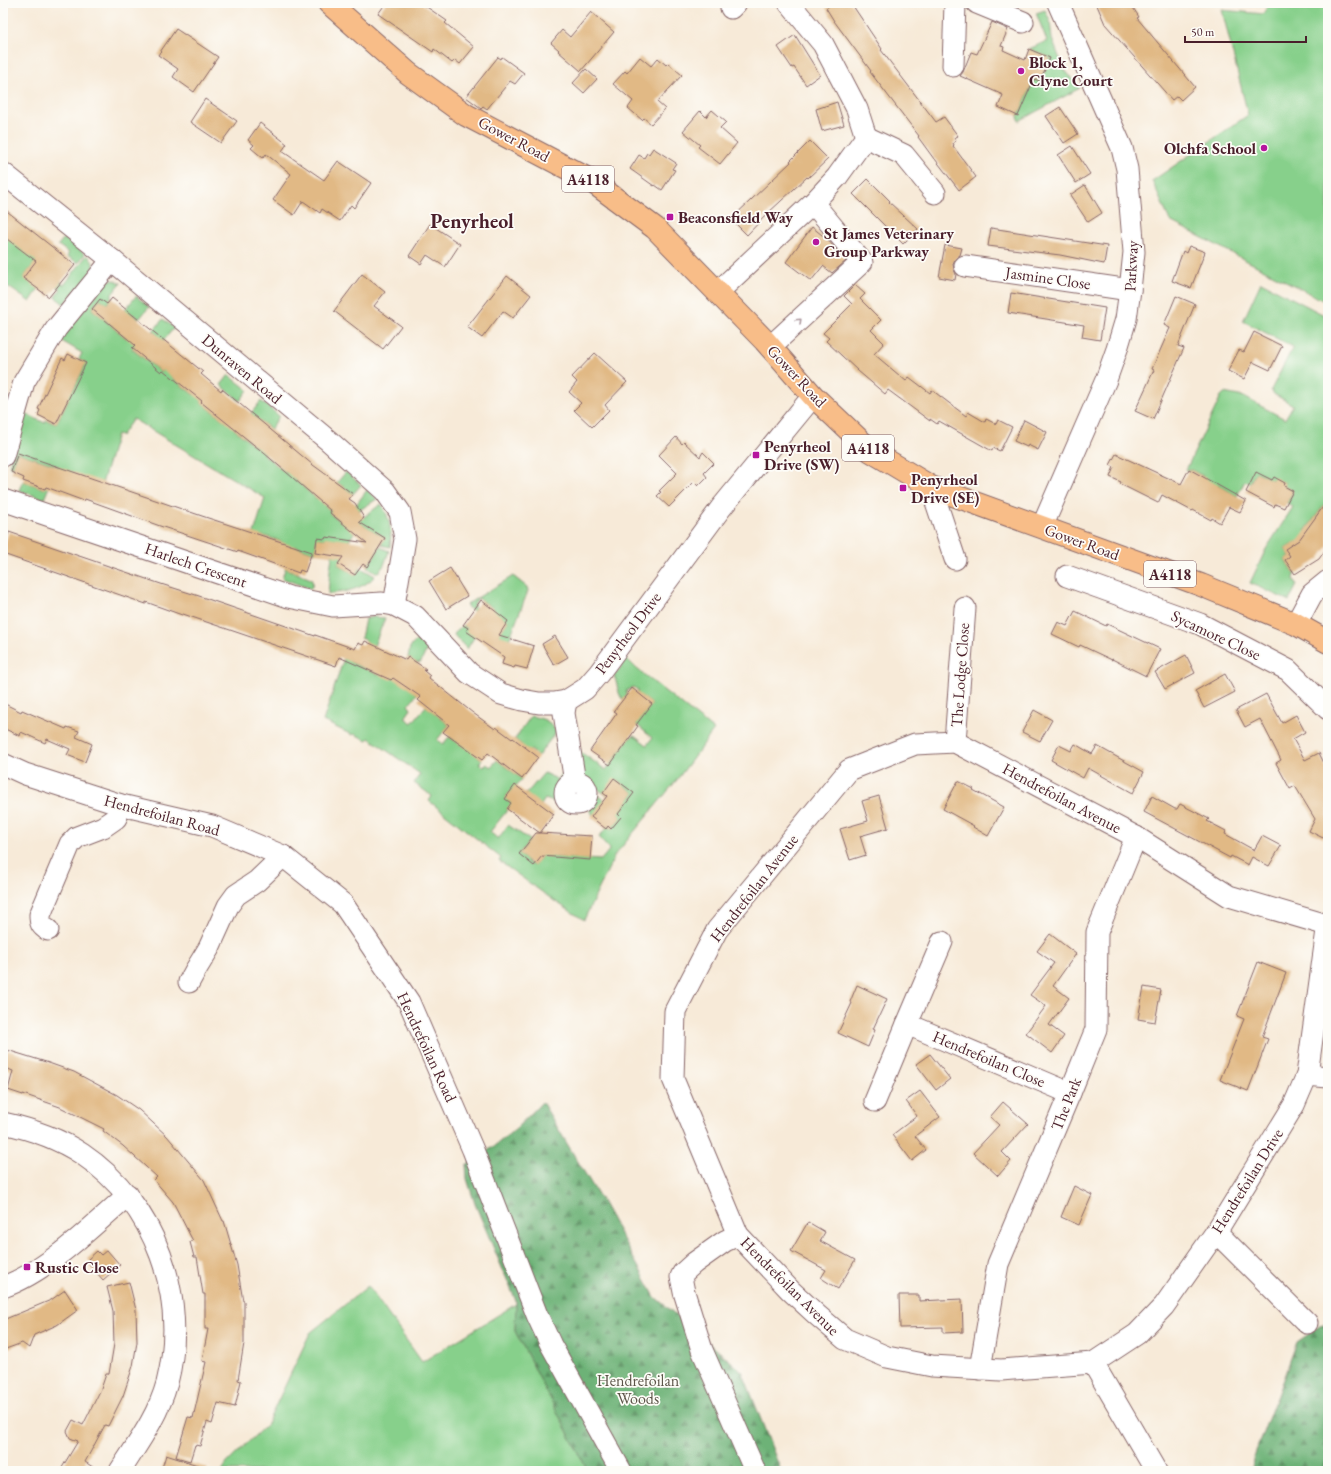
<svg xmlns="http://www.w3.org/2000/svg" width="1331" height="1474" font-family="'EB Garamond',serif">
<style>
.green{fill:#87d08b;stroke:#68785b;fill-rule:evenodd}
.forest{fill:url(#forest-firs);stroke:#5c6851}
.building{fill:#e1b985}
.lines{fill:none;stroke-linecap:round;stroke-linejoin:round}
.minor-casing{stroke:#876668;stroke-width:23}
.major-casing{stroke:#876668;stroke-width:24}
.minor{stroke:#fff;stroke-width:21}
.major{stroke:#f8bd88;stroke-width:22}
.oneway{stroke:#ae9aa0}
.poi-dot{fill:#b5179e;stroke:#fdfcf7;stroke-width:1.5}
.labels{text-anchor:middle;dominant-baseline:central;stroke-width:3.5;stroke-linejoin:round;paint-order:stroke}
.shield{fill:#fdfcf7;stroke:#806168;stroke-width:1}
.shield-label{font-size:15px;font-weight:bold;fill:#4a1f2b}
.poi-label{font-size:16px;font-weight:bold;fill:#4a1f2b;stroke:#fdfcf7;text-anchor:start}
.street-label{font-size:16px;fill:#4a1f2b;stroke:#fdfcf7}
.park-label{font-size:16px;fill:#5c5448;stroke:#fdfcf7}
.district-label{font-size:20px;font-weight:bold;fill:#4a1f2b;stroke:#fdfcf7}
</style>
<defs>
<pattern id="forest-firs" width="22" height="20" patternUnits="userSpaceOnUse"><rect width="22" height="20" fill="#6db277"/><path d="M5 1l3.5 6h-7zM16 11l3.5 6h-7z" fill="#5c9062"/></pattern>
</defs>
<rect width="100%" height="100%" fill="#fdfcf7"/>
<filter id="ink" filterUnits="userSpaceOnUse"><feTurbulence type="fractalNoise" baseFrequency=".025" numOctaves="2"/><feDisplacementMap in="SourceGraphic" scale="8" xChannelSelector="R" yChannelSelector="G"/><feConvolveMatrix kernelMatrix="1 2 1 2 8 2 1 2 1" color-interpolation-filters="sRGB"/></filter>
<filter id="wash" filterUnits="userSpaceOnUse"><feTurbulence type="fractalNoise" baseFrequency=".012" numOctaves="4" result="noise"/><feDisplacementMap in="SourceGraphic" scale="16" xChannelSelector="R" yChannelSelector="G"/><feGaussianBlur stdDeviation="0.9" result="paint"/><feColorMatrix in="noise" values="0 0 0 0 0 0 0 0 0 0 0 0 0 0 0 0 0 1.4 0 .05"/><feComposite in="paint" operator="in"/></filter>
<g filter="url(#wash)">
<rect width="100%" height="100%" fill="#f7ead8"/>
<!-- green -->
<g class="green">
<path d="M1269,3h59v300l-158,-82 -18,-40 96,-66 -26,-105 42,4z"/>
<path d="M1045,10l5,11 2,18 12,30 16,19 -61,33 -1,-5 16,-37 6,2 10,-23 -21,-9 18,-8 -11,-28z"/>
<path d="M10,229l33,24 -20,25 20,-11 19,15 -1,1 3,2 23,-30c4,3 6,6 6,11 0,9 -23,30 -29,38l-9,-7 6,-8 -5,-4 -16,2 -10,15 -27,-19v-45z"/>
<path d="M64,238l21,16 -7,9 -11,-7 2,-3 -11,-8z"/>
<path d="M115,280l6,3 -9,11v4l-5,6 -7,-5 -8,10 34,29 19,-5 -13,16 29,23 13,-16 8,6 -11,15 23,18 11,-13 7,6 -11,14 25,20 19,-8 -11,15 22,18 9,-11 8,6 -10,12 23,19 10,-12 8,7 -9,12 22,19 16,-12 13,-15 15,13 -8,9 -15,-11 -16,20 9,8 -1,3 10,7 7,-4 20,-27 10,9 -30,19 5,8 29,-22c9,13 11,27 9,43l-9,-2 4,-7 -25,-15 -13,21 3,2 -12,18 17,11 4,-6h1l1,-1 14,8c-11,13 -30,16 -47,18l2,-25 5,-30h-18l-2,14 -20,-7 -8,23 24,10 2,4 -2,6 -29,-11 10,-29c-9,-8 -27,-15 -39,-13l12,-38 -132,-79 -12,17 -4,-2 -19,63 -44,-16 4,-15 -40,-13 -5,14 -4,-1 15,-53 21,10 1,-3 10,4 13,-26 -7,-4 12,-5 12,-26 -7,-4 3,-6 -22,-13 47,-59z"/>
<path d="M1261,282l67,35v185l-1,-1 -22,30 11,8 -20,3 -11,7 5,7 -5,4 10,14 -1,5 3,6 -8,16 -39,-18 16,-34 27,-42 -6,-4 6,-12 -9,-5 1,-3 -11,-5 -2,2 -16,-8 -6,11 -5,-2 -8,15 -17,-10 -20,-3 3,-7 -14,-7 -2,2 -1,-1 35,-74 3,-3 20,4 41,22 8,-14 -19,-11 -3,-4 22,-43 -50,-26z"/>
<path d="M136,296l13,11 -10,12 -7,-5 -3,4 -6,-6z"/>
<path d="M163,319l11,9 -12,14 -7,-5 2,-3 -4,-3z"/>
<path d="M229,375l19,15 -8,11 -19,-16z"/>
<path d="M261,401l18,15 -8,13 -19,-14v-3z"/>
<path d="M23,481l22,8 1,-3 3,1 -5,12 -25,-9z"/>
<path d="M380,547l9,4 -5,14 -6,8 -11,-6z"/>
<path d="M513,576l14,11 1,4 -23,59 -12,-7 15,-22 -7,-5 -13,-1 5,-7 -15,-10 -5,8 3,2 -3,3 -7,-5 3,-3z"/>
<path d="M373,617l12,1 -11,28 -8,-4v-2l-5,-2 4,-19z"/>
<path d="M463,625l12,11 -8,13 -13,-14 2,-4z"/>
<path d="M417,640l10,9 -6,13 -4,1 -9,-5 2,-11z"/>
<path d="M347,649l7,2 -4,11 29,13 6,-11 32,30 -9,11 3,4 -6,9 7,5 14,-17 23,19 -12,15 6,4 6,-7 13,8 6,-7 4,14 10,8 -3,4 5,3 2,-3 5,3 6,-7 25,19 -17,19 7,6 -22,28 8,7 10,-14 22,15 -11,14 9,7 -1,1 7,4 11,-14 9,5 47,3 9,-11 -11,-12 9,-11 3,3 10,-12 -16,-12 -12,10 -6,-9 8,-13 10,7 12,4 -34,-27 -4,-26 27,19 23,-31 5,-4 13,10 5,-7 -16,-14 16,-20 -15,-11 1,-3 -5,-3 -7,4 1,3 -4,6c-6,-7 -5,-16 -9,-24l13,-17 10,10 77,61 -38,51 -61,74 -31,65 -31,-20 -54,-39 2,-3 -72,-57 3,-5 -18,-13 6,-9 -51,-36 -2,2 -13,-6 -2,1 -29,-14zM618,781l16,12 -11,14 -10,-19z"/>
<path d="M531,716c13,3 19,4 25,16l-18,24 -7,-6 -4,6 -9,-6 4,-5 -7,-6z"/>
<path d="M544,773l11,5 2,3 5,-7 2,4 -5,14 2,8 -7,2 -9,-3 -6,9 -13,-14z"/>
<path d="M368,1286l54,76 94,-58 -1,27 73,140h-366l5,-8 40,-39 43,-91z"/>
</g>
<!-- forest -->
<g class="forest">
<path d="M542,1102l61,101 52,94 87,74 39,100h-193l-73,-140 1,-30 -41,-97 -8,-25 -1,-14c31,-19 52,-37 76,-63z"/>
<path d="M1328,1321v150h-76l1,-12 44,-117z"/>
</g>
<g id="blocks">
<!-- building -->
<g class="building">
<path d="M386,3h35l26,18 -2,2 29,24 -14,17 -5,-4 -3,3 -18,-14 -1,3 -55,-38z"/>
<path d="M833,3h18l31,46 -1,1 55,72 8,-5 14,19 -4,2 2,3 -3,2 1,2 -1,1 23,31 -17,13 -24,-31h-1l-16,-22 1,-1 -49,-64 1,-1 -37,-50 -8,-13z"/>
<path d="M1096,3h34l9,14 -2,1 58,69 -14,13 -4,-4 -5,4 -67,-76z"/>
<path d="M591,12l23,20 -33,39 -23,-20 1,-1 -8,-7 11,-13 8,7z"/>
<path d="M992,22l16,7 -7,17 3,1 -1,3 22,10 4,-11 21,9 -10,23 -6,-2 -16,37 -20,-9 5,-12 -43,-19 3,-4 8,-20 6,2z"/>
<path d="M176,29l42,28 -24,35 -21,-15 5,-8 -20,-14z"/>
<path d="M795,35l25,40 -14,10 -12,-18 -2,1 -14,-21z"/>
<path d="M498,57l3,2 1,-2 22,16 -9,11 -5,-3 -23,28 -4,-3 -2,2 -15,-11z"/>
<path d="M640,57l11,9 7,-8 8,7 2,-2 14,12 -25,27 8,7 -14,15 -7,-6 -2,2 -14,-12 5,-7 -20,-17 12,-13 2,2z"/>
<path d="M586,69l11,10 -13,14 -11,-10z"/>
<path d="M205,99l32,22 -16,22 -31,-21z"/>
<path d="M837,102l7,23 -22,6 -6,-22z"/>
<path d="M1060,107l18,27 -14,9 -18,-27z"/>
<path d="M712,110l14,12 -6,6 17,15 -17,21 -22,-17 2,-2 -17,-14 17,-20 6,6z"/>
<path d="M260,123l27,21 -5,7 42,29 14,-19 33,22 -17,25 -3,-3 -11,16 -18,-12 -2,4 -17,-12 -9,14 -21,-15 18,-26 -25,-20 -3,4 -12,-10 3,-3 -6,-5z"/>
<path d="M810,141l18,18 -20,19 -1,-1 -39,36 -21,22 -16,-16 60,-57 -1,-1z"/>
<path d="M1072,146l18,28 -14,9 -18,-28z"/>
<path d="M653,148l23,15 -4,6 3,1 -13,20 -7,-5 -1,1 -24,-17 9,-14 5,3 3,-5 2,1z"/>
<path d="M868,179l22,22 -1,1 29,27 -15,15 -50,-50z"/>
<path d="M1085,185l17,28 -14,9 -18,-27z"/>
<path d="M3,208l72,57 -26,32 -26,-19 13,-17 -33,-25z"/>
<path d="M430,224l30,20 -15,23 -18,-12 -6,9 -12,-8z"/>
<path d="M812,227l15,12 19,22 -14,12 -9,-7 -12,15 -25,-19z"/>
<path d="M991,228l116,18 -3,18 -44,-9 -72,-9z"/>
<path d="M945,245l17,3 -2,7 -5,4 -2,5 1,6 2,4 -1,6 -16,-3z"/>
<path d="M1189,246l16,6 -14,36 -19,-7 11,-30 3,2z"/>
<path d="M362,274l23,18 -11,14 27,20 -18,23 -49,-38z"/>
<path d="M507,276l24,19 -18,23 -10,-7 -21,27 -15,-11z"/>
<path d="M855,285l10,9 -5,5 21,21 -10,10 13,13 -10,11 32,27 3,-4 21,16 2,-3 34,26 2,-4 17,10 1,-3 10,5 2,-4 14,7 -12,24 -7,-3 -1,3 -53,-30 -2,3 -7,-5v2l-42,-31 -3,4 -27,-23 -32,-30 3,-3 -6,-5 29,-29 -8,-8z"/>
<path d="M1011,293l94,15 -5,32 -18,-3 2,-12 -76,-12z"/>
<path d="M1176,296l19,8 -17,42 6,2 -31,71 -18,-8 19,-41 -2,-1 18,-41 -6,-3z"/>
<path d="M112,298l91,74 -2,2 20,17 1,-2 91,76 40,29 -4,5 6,4 9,15 -5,4 26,16 -18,29 -4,-3 -8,11 -17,-11 5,-7 -28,-4 2,-15 8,1 1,-2 41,6 -37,-30 1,-2 -9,-8 -58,-50 -63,-51 1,-1 -39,-31 -2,2 -29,-24 3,-3 -43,-36 8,-10 7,5z"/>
<path d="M1254,332l28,14 -12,24 -17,-8 -9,17 -16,-8 11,-21 5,2z"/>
<path d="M595,353l32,29 -22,23 4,5 -17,17 -18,-17 7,-7 -12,-11 8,-10 -5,-5z"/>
<path d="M68,354l18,9 -30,61 -18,-9 2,-5 -2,-1 24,-51 3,2z"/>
<path d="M1024,420l23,12 -9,18 -10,-5 -1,2 -13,-6z"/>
<path d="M676,437l6,7 2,-2 16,15 3,-5 11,11 -10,10 3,4 -9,9 -4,-4 -25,25 -12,-11 4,-4 -2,-1 18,-18 -18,-18z"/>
<path d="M18,453l184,63 110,36 -7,20 -5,-2 -1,3 -61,-22v1l-78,-26 -75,-27 -1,2 -38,-14 -1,2 -22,-8 1,-3 -13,-6z"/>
<path d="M1116,454l65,30 8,-15 57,32 -6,11 -11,-5 -9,16 -8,-5 -1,2 -18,-10 -1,1 -30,-16 -4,8 -38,-19 1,-2 -11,-5 4,-10 -4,-2z"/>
<path d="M1256,472l16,8 2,-3 11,6 -1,3 9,5 -9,17 -9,-4 -1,3 -28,-15z"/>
<path d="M1328,500v46l-9,13 -24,15 -10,-14 5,-4 -5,-7 14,-9z"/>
<path d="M9,532l152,52 38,12 116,40v-1l40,14 3,-6 5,2 2,-4 37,17 4,2 2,-3 18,12 -2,2 6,5 -1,2 44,35 22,16 1,-2 16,12 1,-1 25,19 -16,22 -34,-26 -6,7 -39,-28 6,-7 -31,-25 3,-3 -28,-19 -2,2 -52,-23 -3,9 -153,-52 -1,1 -36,-13v2l-143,-50v-6z"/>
<path d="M450,568l17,28 -21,13 -17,-28z"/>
<path d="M481,600l27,21 -9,14 35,11 -7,23 -12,-3 -1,2 -12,-4 2,-7 -38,-26 2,-3 -5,-3z"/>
<path d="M1075,611l31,15 1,-2 53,25 -14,27 -34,-17v1l-32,-15 -1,2 -27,-13 6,-12 9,4z"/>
<path d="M555,636l13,21 -14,8 -12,-21z"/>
<path d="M1186,655l9,18 -30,16 -10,-17z"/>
<path d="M1225,674l10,18 -31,16 -9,-17z"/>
<path d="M632,688l20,16 -16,21 2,1 -28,39 -20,-14 27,-38 -3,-2z"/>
<path d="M1266,694l16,29 14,-8 9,17 -12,7 12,21 14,-7 9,18v57l-5,10 -14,-7 6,-12 -20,-33 -5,3 -14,-26 5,-3 -21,-41 -15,8 -9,-17z"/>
<path d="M3,703l18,9 1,-2 44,19 1,-2 12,4 -3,6 16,7 -7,18 -18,-7 3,-6 -23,-10 -2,4 -24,-11 -1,4 -17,-8z"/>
<path d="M1034,710l18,10 -12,21 -18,-9z"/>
<path d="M1075,744l17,10 5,-8 47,26 -11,21 -45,-25 -5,10 -32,-18 8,-15 12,6z"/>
<path d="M614,778l20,15 -16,21 3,3 -10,12 -3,-3 -2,3 -15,-12 16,-21 -4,-3z"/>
<path d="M958,781l16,8 -1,1 31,17 -16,29 -15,-9 1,-1 -31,-17z"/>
<path d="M515,785l39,29 -14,19 52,3 -2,24 -48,-4 -8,10 -15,-12 17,-21h4l-33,-24 4,-6 -6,-4z"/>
<path d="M879,796l9,32 -28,8 6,19 -16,5 -10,-31 28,-8 -6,-20z"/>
<path d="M1152,796l23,13h2l3,-5 29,15 -2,2 19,10 -1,3 29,16 8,-14 19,10 -12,20 -17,-9 -4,8 -17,-9 -1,2 -86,-46z"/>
<path d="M1050,934l26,20 -23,32 16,12 -20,27 15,11 -12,17 -26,-20 20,-27 -16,-11 24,-32 -17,-12z"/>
<path d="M1258,962l28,11 -24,64 6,2 -20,52 -28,-11 24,-61 -7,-3z"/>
<path d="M857,985l30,14 -14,30 2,1 -7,17 -30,-14 14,-30 -2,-1z"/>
<path d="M1144,987l17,3 -6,32 -17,-3z"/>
<path d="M7,1050l39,12 28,10 43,23 22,15 28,26 37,44 19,41h1l13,44 6,36h1v42l-6,37 3,1 -6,26 -17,-4 -6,21 -5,-2 -7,24 -5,-1 -5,16 -14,-4 12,-40 5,1 13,-56 -4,-1 6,-32h-3v-35h-2l-6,-37h-3l-4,-15 3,-1 -20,-39 -19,-22 3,-3 -34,-31 -20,-15 1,-2 -44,-22 -37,-13v1l-15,-5 5,-19 -10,-4z"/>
<path d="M930,1054l20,25 -14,11 -20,-26z"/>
<path d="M920,1091l20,26 -25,19 11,14 -14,11 -20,-26 25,-19 -11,-15z"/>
<path d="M1003,1102l25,22 -26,28 9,9 -13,15 -25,-23 26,-28 -9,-8z"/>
<path d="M1074,1186l18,9 -13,30 -18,-8z"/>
<path d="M808,1222l17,10 -5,9 35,19 -17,29 -17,-11 5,-8 -35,-19z"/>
<path d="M107,1250l13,15 -17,15 -13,-15 1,-2 -3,-4 9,-8 4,4z"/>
<path d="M129,1282l7,28 1,32 -4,24 -10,30 -15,30 -3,-1 -20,37 14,9h-39l18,-30 -8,-3 -3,-7 6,-11 10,5 18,-36 5,-15h3l5,-30 -1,-33 -6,-24z"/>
<path d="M65,1290l13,20 -21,15 -23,10 -5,13 -7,-5 -19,7v-30l48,-20z"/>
<path d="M899,1295h20v6l43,-2 1,33 -20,1v-6l-43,1z"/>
<path d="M166,1455l41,13v3h-46z"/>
</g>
</g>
</g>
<g filter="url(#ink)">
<use href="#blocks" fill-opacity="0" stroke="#876668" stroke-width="1"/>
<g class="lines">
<defs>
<g id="minor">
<path d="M977,3l46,19"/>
<path d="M731,8l5,-5"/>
<path d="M953,66l2,-63"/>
<path d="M866,137l38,18 31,38"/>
<path d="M3,173l109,87 217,181 56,50 15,21 5,27 -11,66"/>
<path d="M965,266l165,24"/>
<path d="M718,292l95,-89 24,-26 29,-40 -9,-28 -34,-65 -34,-41"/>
<path d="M770,347l92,-85 -49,-59"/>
<path d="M3,456l21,-74 32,-53 56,-69"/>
<path d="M931,487l24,72"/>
<path d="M3,500l286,97 44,9 49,-3 12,2 21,11 54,57 32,21 21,6 17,3h15l12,-2 19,-12 14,-16 122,-165 92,-112"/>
<path d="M1042,527l64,-147 11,-31 9,-30 4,-29 4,-38 -7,-83 -5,-21 -64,-145"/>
<path d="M1067,576l133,48 88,46 40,39"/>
<path d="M1296,624l16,-30 16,-13"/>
<path d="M566,701l-2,12 11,69"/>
<path d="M955,742l10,-134"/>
<path d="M3,764l22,10 96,31 91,21 71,30 60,48 66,98 64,148 64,165 14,30 70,126"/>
<circle cx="576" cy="793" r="11"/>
<path d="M1327,925l-98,-29 -93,-59 -181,-95 -40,2 -66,26 -132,160 -42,81 -2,68 65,156 52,55 27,25 28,24 42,18 45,9 69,4 92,-7 44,-29 27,-28 52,-74 78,-127 13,-30 21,-152"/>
<path d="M48,930c-7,-4 -8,-7 -8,-15l30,-71 7,-7 26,-10 13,-9 5,-13"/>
<path d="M189,982l6,-11 14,-23 19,-42 8,-11 21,-14 26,-25"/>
<path d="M907,1024l35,-82"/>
<path d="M1307,1075l21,2"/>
<path d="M875,1101l32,-77 163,69"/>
<path d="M3,1123c28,6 55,15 79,31 74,50 107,143 85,229 -9,33 -29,60 -47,88"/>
<path d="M1216,1232l91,91"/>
<path d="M738,1235l-13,6 -31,22 -11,10 -2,4 3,15 18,58 53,121"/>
<path d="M3,1287c45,-16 89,-61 125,-92"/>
<path d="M1093,1363l63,108"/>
<path d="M980,1369l18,-105 72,-171 26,-64 1,-97 39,-95"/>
</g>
<path id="major" d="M329,3l79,70 58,42 124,65 65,48 110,113 48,55 58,55 60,36 270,98 95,39 32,18"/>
</defs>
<!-- minor casing -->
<use href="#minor" class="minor-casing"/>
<!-- major casing -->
<use href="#major" class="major-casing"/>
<!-- minor -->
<use href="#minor" class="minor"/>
<!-- major -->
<use href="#major" class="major"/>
</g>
<!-- one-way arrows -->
<defs><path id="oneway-chevron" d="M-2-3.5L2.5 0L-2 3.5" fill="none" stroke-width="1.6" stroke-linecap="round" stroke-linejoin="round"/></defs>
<use class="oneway" href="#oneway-chevron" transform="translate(799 321) rotate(-43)"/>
</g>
<!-- markers -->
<g class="poi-dot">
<circle cx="1021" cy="71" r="4"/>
<circle cx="1264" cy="148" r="4"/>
<rect x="666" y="213" width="8" height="8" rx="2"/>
<circle cx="816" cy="242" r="4"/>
<rect x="752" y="451" width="8" height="8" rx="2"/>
<rect x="899" y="484" width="8" height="8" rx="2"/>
<rect x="23" y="1263" width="8" height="8" rx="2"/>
</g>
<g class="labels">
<!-- shield labels -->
<g class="shield">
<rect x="562" y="166" width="52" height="26" rx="3"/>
<rect x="842" y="435" width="52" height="26" rx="3"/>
<rect x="1144" y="561" width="52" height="26" rx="3"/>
</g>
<g class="shield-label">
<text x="588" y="179">A4118</text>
<text x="868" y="448">A4118</text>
<text x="1170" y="574">A4118</text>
</g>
<!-- poi labels -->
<g class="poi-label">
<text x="1029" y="62">Block 1,<tspan x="1029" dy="18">Clyne Court</tspan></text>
<text x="1256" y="148" text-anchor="end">Olchfa School</text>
<text x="678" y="217">Beaconsfield Way</text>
<text x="824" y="233">St James Veterinary<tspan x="824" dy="18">Group Parkway</tspan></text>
<text x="764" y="446">Penyrheol<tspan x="764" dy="18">Drive (SW)</tspan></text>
<text x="911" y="479">Penyrheol<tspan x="911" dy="18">Drive (SE)</tspan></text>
<text x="35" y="1267">Rustic Close</text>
</g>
<!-- street labels -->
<g class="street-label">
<text transform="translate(514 139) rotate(28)">Gower Road</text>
<text transform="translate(1131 266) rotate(-87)">Parkway</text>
<text transform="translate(1048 278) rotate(8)">Jasmine Close</text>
<text transform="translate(242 369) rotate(40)">Dunraven Road</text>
<text transform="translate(797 376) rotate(47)">Gower Road</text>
<text transform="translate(1082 542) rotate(20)">Gower Road</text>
<text transform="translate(196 565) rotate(19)">Harlech Crescent</text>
<text transform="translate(628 633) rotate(-53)">Penyrheol Drive</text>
<text transform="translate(1216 635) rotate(25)">Sycamore Close</text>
<text transform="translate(960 675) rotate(-86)">The Lodge Close</text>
<text transform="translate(1062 798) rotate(28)">Hendrefoilan Avenue</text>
<text transform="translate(162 815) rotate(15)">Hendrefoilan Road</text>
<text transform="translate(754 888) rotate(-52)">Hendrefoilan Avenue</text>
<text transform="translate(427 1047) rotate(65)">Hendrefoilan Road</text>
<text transform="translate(989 1059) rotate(23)">Hendrefoilan Close</text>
<text transform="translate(1066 1104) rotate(-68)">The Park</text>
<text transform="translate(1247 1181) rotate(-58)">Hendrefoilan Drive</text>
<text transform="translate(790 1286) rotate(45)">Hendrefoilan Avenue</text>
</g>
<!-- park labels -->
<g class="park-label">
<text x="638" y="1380">Hendrefoilan<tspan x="638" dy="18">Woods</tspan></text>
</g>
<!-- district labels -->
<g class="district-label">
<text x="472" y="221">Penyrheol</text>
</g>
</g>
<!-- margin -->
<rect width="1331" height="1474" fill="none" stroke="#fdfcf7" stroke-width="16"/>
<!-- scale -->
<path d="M1185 36v6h121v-6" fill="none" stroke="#4a1f2b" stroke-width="2"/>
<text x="1191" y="36" font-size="12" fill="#4a1f2b" stroke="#fdfcf7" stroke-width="3" paint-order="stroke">50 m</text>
</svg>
